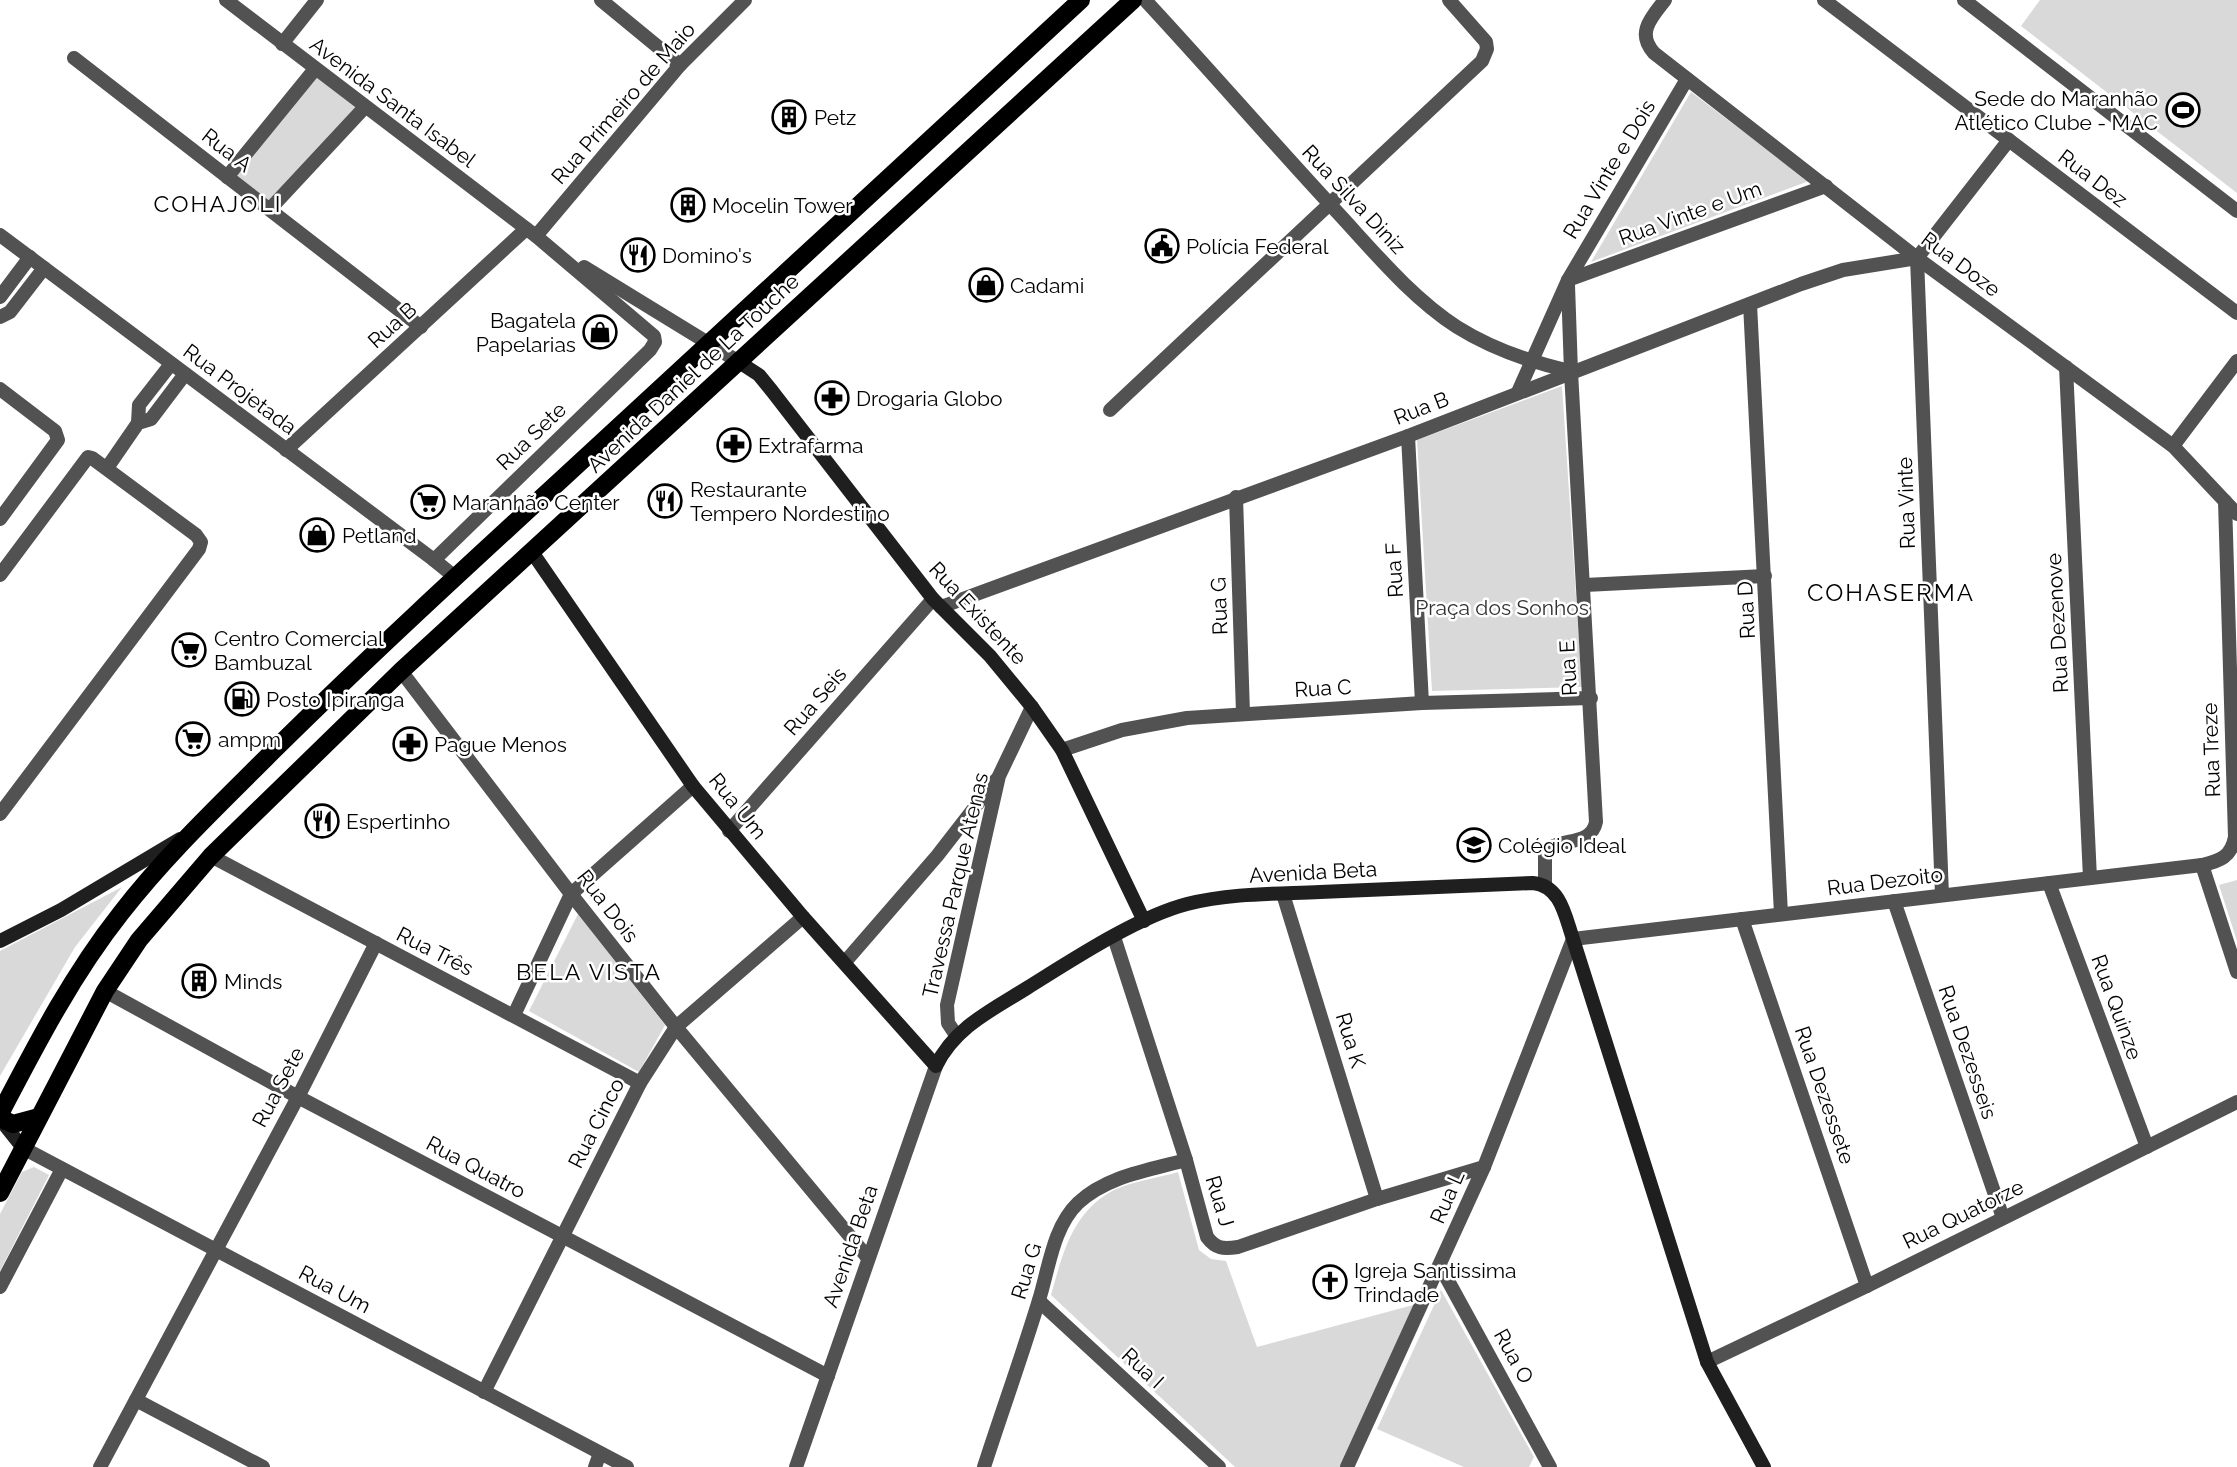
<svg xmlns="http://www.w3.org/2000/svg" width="2237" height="1467" font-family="Raleway,sans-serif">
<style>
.green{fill:#d9d9d9}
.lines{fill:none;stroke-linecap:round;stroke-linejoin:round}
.minor{stroke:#525252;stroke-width:14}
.tertiary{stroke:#525252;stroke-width:14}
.secondary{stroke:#1f1f1f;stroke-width:14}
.primary{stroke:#000;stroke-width:18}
.labels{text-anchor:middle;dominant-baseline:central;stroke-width:5;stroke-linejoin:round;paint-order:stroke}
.poi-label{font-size:21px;fill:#000;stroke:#fff;text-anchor:start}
.street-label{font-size:21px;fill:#000;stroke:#fff}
.park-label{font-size:21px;fill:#303030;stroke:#fff}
.neighbourhood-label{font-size:23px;letter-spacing:2px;fill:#000;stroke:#fff}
.quarter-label{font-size:24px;letter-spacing:2px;fill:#000;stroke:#fff}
</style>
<rect width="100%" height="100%" fill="#fff"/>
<!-- green -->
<g class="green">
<path d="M2040,0h197v193l-216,-167z"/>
<path d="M316,77l41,31 -69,76 -19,16 -34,-25z"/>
<path d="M1691,92l118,89 -218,81z"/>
<path d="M1562,386l20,301 -150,4 -15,-251z"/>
<path d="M2237,880v61l-18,-56z"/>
<path d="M122,887l-47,60 -75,129v-125z"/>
<path d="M578,914l87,111 -26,47 -110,-61z"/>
<path d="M34,1167l15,8 -49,96v-57l22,-42z"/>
<path d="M1178,1172l21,78 12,9 15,2 31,86 160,-43 -76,163h-106l-184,-172c12,-42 21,-83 63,-105 19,-9 44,-12 64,-18z"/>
<path d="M1441,1290l93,167 -5,10h-65l-87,-38z"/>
</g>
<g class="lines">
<!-- minor -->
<g class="minor">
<path d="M601,0l79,65"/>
<path d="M1665,0c-14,18 -29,33 -11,53l263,205"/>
<path d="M1824,0l413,313"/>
<path d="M282,44l35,-44"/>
<path d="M74,58l347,269"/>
<path d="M227,177l88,-108"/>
<path d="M270,209l95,-102"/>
<path d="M0,235l434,325"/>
<path d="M536,236l144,-171 65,-65"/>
<path d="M1568,280l258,-94"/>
<path d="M1568,285l3,87"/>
<path d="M0,297l30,-40"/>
<path d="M1750,304l31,610"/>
<path d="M0,317l10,-5 34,-44"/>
<path d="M2066,367l24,511"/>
<path d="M0,389l55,42 3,9 -58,79"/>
<path d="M1518,392l50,-112 119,-201"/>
<path d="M1110,410l372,-349 5,-12 -1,-7 -37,-42"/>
<path d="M138,423l1,-18 32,-41"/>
<path d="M1408,436l14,267"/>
<path d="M286,450l240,-221"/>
<path d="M107,468l31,-45 13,-4 34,-45"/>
<path d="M1236,497l7,216"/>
<path d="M0,575l88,-118 4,1 104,77 5,7 -2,7 -199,265"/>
<path d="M1585,585l180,-9"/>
<path d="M401,671l170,223 105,133 192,231"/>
<path d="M1062,750l60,-20 65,-12 235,-15 169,-5"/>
<path d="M211,856l429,227"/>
<path d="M2202,865l35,107"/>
<path d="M2049,883l98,264"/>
<path d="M1283,894l94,305"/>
<path d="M1942,895l-25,-637 92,-118"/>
<path d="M1894,901l109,317"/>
<path d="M1742,919l125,367"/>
<path d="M1114,937l72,223 21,77c9,12 16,12 31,10l139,-48 107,-32"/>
<path d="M845,962l92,-106 59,-76"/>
<path d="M105,991l193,106 530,279"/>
<path d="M514,1015l57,-121 122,-108"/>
<path d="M956,1035l-8,-12 -1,-18 52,-229 33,-69"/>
<path d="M216,1250l82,-153 78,-154"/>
<path d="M1440,1266l110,201"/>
<path d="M1039,1301l180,166"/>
<path d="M484,1392l156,-309 36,-56 127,-110"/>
<path d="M136,1400l127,67"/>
<path d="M984,1467c18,-56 38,-111 55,-167 10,-32 14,-73 39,-97 29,-27 71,-33 108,-43"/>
<path d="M1347,1467l137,-300 89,-228 629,-74c18,-4 29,-8 33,-28l-10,-336"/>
</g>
<!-- tertiary -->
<g class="tertiary">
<path d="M226,0l310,236 118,100 1,6 -5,8 -216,210 21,17"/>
<path d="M1145,0c65,70 128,143 193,213 37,40 73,84 119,114 35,22 73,35 113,44"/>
<path d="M1964,0l273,211"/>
<path d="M584,267l155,95"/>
<path d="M2173,446l64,-85"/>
<path d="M941,607l467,-171 393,-152 42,-14 74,-12 256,188 64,68"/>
<path d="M729,831l204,-232"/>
<path d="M1545,885v-33c14,-15 46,-5 51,-30l-25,-450"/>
<path d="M23,1148l604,319"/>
<path d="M0,1287l62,-118"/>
<path d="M1707,1362l160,-76 370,-184"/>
<path d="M100,1467l116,-217"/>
<path d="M595,1467l5,-14"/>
<path d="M796,1467l140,-401"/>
</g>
<!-- secondary -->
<g class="secondary">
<path d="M739,362l20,13 13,16 161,208 57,57 42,51 30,43 82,171"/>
<path d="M532,552l161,234 110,131 133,149c19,-39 56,-56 91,-78 45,-28 110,-71 160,-84 43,-11 89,-10 133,-12 71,-3 142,-6 213,-9 28,3 32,33 40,56l134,423 57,105"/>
<path d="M0,941l61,-31 119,-71"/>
<path d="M0,1119l23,29"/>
</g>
<!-- primary -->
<g class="primary">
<path d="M0,1114c36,-69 72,-139 121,-201 45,-58 98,-108 150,-160 95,-94 193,-184 291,-274 173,-159 346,-320 519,-479"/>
<path d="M0,1118l13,6 26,-7"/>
<path d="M0,1193l105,-202 34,-51 72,-84 190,-185 732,-671"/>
</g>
</g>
<!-- icons -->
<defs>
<symbol id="stadium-ring" viewBox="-11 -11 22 22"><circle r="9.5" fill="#fff" stroke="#000" stroke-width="1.5"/><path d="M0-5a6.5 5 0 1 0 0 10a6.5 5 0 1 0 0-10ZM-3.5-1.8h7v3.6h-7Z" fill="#000"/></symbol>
<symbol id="building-ring" viewBox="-11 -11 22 22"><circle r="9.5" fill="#fff" stroke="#000" stroke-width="1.5"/><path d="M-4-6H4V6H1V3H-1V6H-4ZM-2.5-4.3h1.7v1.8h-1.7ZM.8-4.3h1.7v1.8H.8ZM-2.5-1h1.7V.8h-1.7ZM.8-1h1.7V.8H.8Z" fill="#000"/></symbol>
<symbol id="civic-ring" viewBox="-11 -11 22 22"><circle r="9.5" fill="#fff" stroke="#000" stroke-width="1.5"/><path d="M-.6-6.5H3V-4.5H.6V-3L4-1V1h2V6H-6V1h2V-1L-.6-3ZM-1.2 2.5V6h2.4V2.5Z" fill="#000"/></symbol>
<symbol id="restaurant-ring" viewBox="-11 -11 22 22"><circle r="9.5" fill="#fff" stroke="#000" stroke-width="1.5"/><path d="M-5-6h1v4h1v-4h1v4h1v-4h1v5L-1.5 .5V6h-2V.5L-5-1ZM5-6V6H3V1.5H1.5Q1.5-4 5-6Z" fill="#000"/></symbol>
<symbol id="shop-ring" viewBox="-11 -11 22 22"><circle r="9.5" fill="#fff" stroke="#000" stroke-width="1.5"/><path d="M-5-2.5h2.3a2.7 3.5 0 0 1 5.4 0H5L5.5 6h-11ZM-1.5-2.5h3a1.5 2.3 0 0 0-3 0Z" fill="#000"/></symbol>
<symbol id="pharmacy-ring" viewBox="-11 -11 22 22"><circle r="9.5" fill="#fff" stroke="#000" stroke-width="1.5"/><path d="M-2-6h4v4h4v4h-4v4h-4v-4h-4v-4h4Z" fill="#000"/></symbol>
<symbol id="supermarket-ring" viewBox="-11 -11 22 22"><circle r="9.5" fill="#fff" stroke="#000" stroke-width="1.5"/><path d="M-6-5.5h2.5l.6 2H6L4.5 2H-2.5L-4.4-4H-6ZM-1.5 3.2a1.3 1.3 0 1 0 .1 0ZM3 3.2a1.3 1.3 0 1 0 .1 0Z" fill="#000"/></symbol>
<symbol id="fuel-ring" viewBox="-11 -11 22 22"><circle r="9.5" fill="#fff" stroke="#000" stroke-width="1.5"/><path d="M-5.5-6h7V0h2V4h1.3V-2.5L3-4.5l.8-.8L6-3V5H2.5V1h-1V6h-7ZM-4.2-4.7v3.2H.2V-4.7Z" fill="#000"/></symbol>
<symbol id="school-ring" viewBox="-11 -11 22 22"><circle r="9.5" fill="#fff" stroke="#000" stroke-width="1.5"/><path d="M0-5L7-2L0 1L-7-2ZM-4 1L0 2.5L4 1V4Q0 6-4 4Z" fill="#000"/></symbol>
<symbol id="church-ring" viewBox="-11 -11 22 22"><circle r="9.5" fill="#fff" stroke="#000" stroke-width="1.5"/><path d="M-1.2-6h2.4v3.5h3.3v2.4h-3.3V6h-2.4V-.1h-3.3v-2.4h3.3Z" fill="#000"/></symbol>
</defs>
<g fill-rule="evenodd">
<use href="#stadium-ring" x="2164" y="91" width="38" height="38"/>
<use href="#building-ring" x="770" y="98" width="38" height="38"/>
<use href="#building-ring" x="669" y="186" width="38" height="38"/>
<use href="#civic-ring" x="1143" y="227" width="38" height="38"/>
<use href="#restaurant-ring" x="619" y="236" width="38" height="38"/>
<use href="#shop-ring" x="967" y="266" width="38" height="38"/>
<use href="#shop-ring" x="581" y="313" width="38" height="38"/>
<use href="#pharmacy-ring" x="813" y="379" width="38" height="38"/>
<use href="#pharmacy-ring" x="715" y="426" width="38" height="38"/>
<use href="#restaurant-ring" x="646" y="482" width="38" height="38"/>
<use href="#supermarket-ring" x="409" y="483" width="38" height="38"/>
<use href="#shop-ring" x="298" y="516" width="38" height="38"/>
<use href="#supermarket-ring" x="170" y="631" width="38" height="38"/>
<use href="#fuel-ring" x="223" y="680" width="38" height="38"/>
<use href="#supermarket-ring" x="174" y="720" width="38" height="38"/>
<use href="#pharmacy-ring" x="391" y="725" width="38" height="38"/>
<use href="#restaurant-ring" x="303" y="802" width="38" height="38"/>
<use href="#school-ring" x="1455" y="826" width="38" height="38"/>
<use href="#building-ring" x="180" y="962" width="38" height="38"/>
<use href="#church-ring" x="1311" y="1263" width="38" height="38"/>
</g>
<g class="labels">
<!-- poi labels -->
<g class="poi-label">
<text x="2158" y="98" text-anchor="end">Sede do Maranhão<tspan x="2158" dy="24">Atlético Clube - MAC</tspan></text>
<text x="814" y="117">Petz</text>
<text x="712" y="205">Mocelin Tower</text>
<text x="1186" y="246">Polícia Federal</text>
<text x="662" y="255">Domino's</text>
<text x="1010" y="285">Cadami</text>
<text x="576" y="320" text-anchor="end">Bagatela<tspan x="576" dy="24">Papelarias</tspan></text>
<text x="856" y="398">Drogaria Globo</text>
<text x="758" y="445">Extrafarma</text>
<text x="690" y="489">Restaurante<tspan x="690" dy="24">Tempero Nordestino</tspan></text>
<text x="452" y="502">Maranhão Center</text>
<text x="342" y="535">Petland</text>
<text x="214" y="638">Centro Comercial<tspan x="214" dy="24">Bambuzal</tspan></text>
<text x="266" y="699">Posto Ipiranga</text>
<text x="218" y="739">ampm</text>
<text x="434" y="744">Pague Menos</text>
<text x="346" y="821">Espertinho</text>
<text x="1498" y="845">Colégio Ideal</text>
<text x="224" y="981">Minds</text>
<text x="1354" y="1270">Igreja Santissima<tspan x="1354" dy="24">Trindade</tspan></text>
</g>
<!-- street labels -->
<g class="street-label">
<text transform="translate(393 102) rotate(37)">Avenida Santa Isabel</text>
<text transform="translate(623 103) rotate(-49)">Rua Primeiro de Maio</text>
<text transform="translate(227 150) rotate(38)">Rua A</text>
<text transform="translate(1609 169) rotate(-59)">Rua Vinte e Dois</text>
<text transform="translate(2093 178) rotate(37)">Rua Dez</text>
<text transform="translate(1354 199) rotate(47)">Rua Silva Diniz</text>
<text transform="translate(1690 213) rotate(-20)">Rua Vinte e Um</text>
<text transform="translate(1961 264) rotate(37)">Rua Doze</text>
<text transform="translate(392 325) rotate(-42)">Rua B</text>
<text transform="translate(693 373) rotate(-43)">Avenida Daniel de La Touche</text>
<text transform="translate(240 389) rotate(37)">Rua Projetada</text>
<text transform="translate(1421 408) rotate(-21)">Rua B</text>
<text transform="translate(531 436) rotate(-44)">Rua Sete</text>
<text transform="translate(1906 503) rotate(-92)">Rua Vinte</text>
<text transform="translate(1394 570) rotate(-93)">Rua F</text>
<text transform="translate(1219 606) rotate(-92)">Rua G</text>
<text transform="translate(1746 610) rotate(-93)">Rua D</text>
<text transform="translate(978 613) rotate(47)">Rua Existente</text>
<text transform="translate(2057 623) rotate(-93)">Rua Dezenove</text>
<text transform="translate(1568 668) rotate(-93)">Rua E</text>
<text transform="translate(1323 688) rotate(-3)">Rua C</text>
<text transform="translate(815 701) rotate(-49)">Rua Seis</text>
<text transform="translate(2211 750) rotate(-92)">Rua Treze</text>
<text transform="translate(738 806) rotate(51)">Rua Um</text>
<text transform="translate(1313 872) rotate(-3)">Avenida Beta</text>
<text transform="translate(1885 881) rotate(-7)">Rua Dezoito</text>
<text transform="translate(955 885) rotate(-77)">Travessa Parque Atenas</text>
<text transform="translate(608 906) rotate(52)">Rua Dois</text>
<text transform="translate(435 951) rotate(27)">Rua Três</text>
<text transform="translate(2117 1007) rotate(70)">Rua Quinze</text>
<text transform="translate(1351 1040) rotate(73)">Rua K</text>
<text transform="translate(1968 1052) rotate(71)">Rua Dezesseis</text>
<text transform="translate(278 1087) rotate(-62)">Rua Sete</text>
<text transform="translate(1825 1095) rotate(71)">Rua Dezessete</text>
<text transform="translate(596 1123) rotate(-63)">Rua Cinco</text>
<text transform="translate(476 1167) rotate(28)">Rua Quatro</text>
<text transform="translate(1447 1197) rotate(-66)">Rua L</text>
<text transform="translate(1220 1201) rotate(73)">Rua J</text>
<text transform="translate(1963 1214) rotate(-26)">Rua Quatorze</text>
<text transform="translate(850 1246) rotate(-71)">Avenida Beta</text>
<text transform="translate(1026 1271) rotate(-73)">Rua G</text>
<text transform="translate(335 1289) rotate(28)">Rua Um</text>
<text transform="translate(1514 1356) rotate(61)">Rua O</text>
<text transform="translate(1143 1368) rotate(43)">Rua I</text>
</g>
<!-- park labels -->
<g class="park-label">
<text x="1502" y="607">Praça dos Sonhos</text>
</g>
<!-- neighbourhood labels -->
<g class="neighbourhood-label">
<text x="218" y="203">COHAJOLI</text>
<text x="589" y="971">BELA VISTA</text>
</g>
<!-- quarter labels -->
<g class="quarter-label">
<text x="1891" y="592">COHASERMA</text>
</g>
</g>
</svg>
